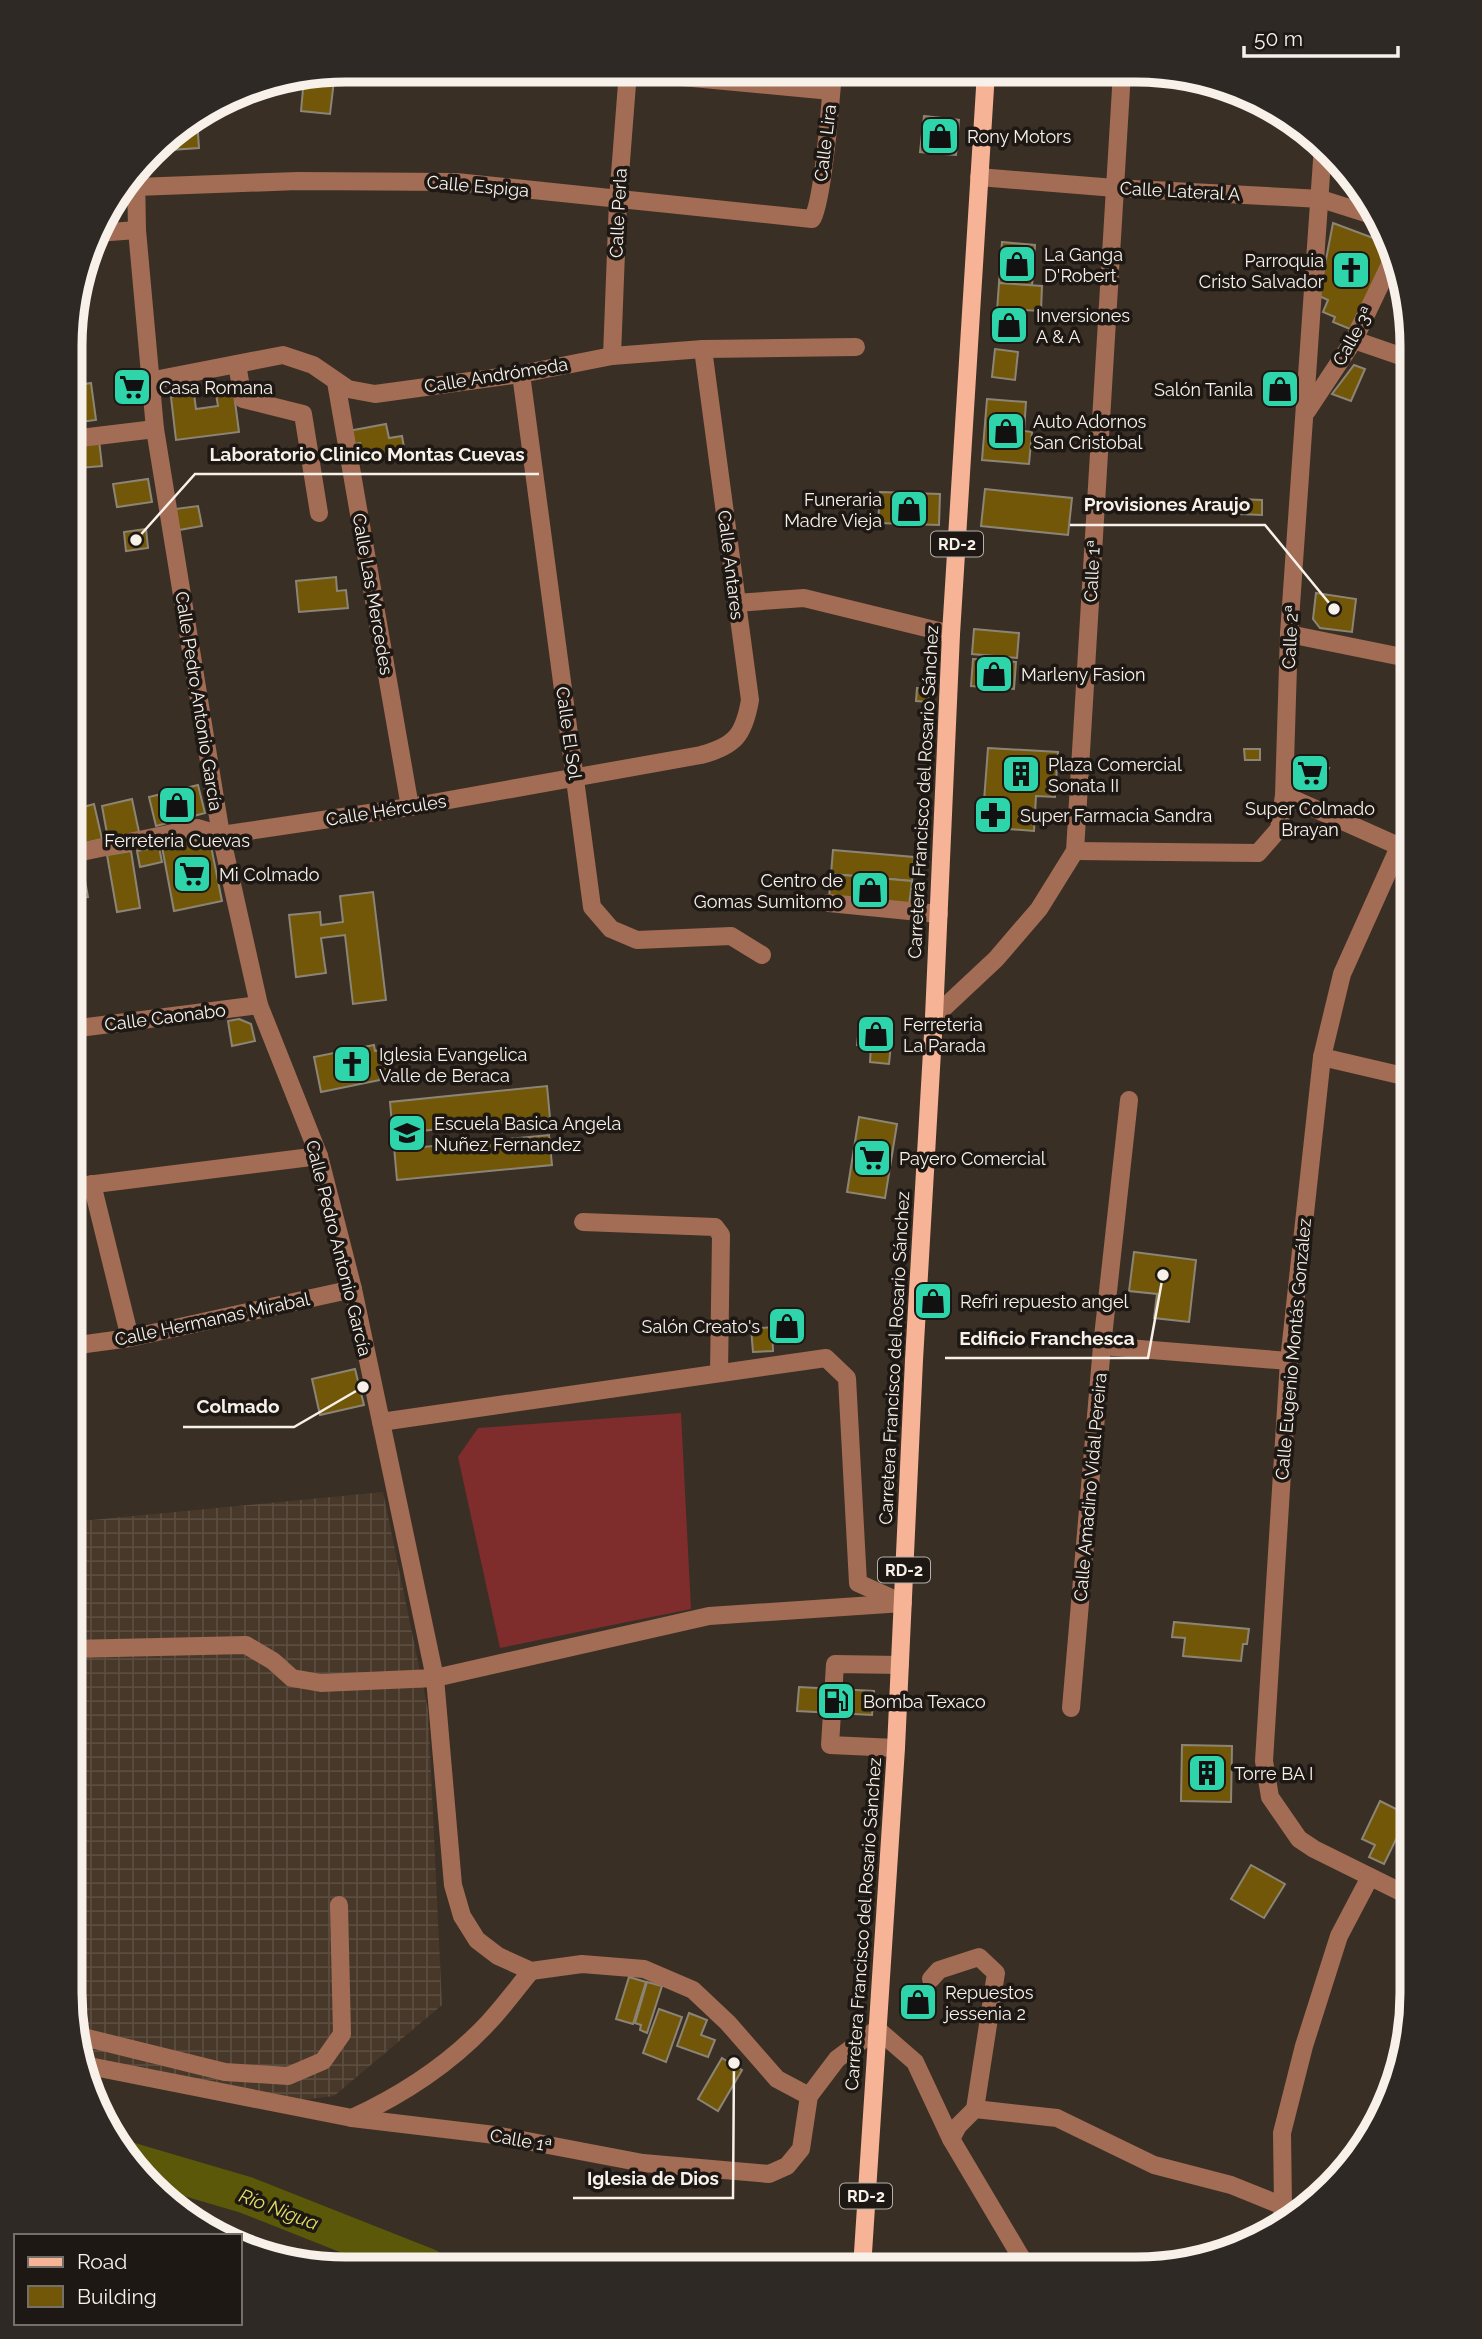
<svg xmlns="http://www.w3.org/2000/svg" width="1482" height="2339" font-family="Raleway,sans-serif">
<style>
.industrial{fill:url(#industrial-grid)}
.garden{fill:#7f2c2c}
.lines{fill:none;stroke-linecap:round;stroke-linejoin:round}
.river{stroke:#5b5909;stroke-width:37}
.building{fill:#725708;stroke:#8c8576;stroke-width:2}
.minor{stroke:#a36c54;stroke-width:18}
.major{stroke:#f7b395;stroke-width:18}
.labels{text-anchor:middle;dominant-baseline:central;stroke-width:7;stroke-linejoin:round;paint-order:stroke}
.shield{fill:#1d1814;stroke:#b6b0aa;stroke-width:2}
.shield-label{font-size:16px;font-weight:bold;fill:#f8f1ea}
.poi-label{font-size:18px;fill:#f8f1ea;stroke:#1d1814;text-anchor:start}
.street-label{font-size:18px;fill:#f8f1ea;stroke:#1d1814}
.water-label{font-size:19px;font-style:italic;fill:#e3df62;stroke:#1d1814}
.rim{fill:none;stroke:#f8f1ea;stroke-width:9}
.leader{fill:none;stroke:#f8f1ea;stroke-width:2.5}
.callout-dot{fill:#f8f1ea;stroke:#1d1814;stroke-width:2.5}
.callout-label{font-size:19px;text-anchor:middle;font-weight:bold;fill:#f8f1ea;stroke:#1d1814;stroke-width:7;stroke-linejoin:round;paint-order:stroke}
</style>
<defs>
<pattern id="industrial-grid" width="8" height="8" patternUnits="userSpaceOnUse" patternTransform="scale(1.75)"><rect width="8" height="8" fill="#483829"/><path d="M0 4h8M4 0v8" fill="none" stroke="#5a4c3e"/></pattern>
</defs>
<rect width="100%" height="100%" fill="#3a2f25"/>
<!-- industrial -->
<path class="industrial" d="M383,1492l45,218 14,295 -108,91 -48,6 -202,-39 -14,-70 1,-471z"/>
<!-- garden -->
<path class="garden" d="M681,1413l10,196 -191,39 -42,-191 20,-29z"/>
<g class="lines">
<!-- river -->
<path class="river" d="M127,2160l119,35 182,72"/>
</g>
<!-- building -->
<g class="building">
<path d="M792,71h31l-1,10 -31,-3z"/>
<path d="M335,72l-5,42 -29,-3 3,-33z"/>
<path d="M924,116l35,4 -3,35 -36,-3z"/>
<path d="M197,118l2,30 -45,3 10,-12z"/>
<path d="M1333,223l59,22 -42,84 -17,-7 2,-5 -12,-5 5,-12 -9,-4z"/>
<path d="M1002,242l33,3 -3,41 -33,-3z"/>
<path d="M999,283l43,3 -1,25 -17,-1 -2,31 -27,-2z"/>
<path d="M995,349l23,3 -3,28 -23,-3z"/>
<path d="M1354,365l11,4 -14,32 -19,-7z"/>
<path d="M135,374l3,26 -8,1 -3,-26z"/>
<path d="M1273,376h15v26l-16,-1z"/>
<path d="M91,383l5,37 -24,3v-37z"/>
<path d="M233,386l6,46 -63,8 -5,-43 23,-3 2,15 22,-3 -3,-18z"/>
<path d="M987,399l39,3 -2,29 8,1 -3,32 -47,-4z"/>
<path d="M386,424l3,14 13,-2 3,17 -42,8 -3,-18 -10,2 -2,-14z"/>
<path d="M99,440l3,26 -23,2 -3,-25z"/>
<path d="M148,479l4,23 -35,5 -4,-23z"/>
<path d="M985,489l87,9 -4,37 -87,-9z"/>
<path d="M880,492l60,2 -1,31 -61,-2z"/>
<path d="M1239,499l23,1v15l-24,-1z"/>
<path d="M198,506l4,20 -23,4 -4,-21z"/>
<path d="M146,529l2,19 -22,3 -2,-19z"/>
<path d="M336,577l1,14 9,-1 2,18 -49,4 -3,-31z"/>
<path d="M1316,593l40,6 -4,33 -32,-4 -7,-9z"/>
<path d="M974,629l45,4 -2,25 -45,-4z"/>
<path d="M973,659l43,3 -2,27 -43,-3z"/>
<path d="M917,688l12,1 -1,13 -12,-1z"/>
<path d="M988,748l70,4 -3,45 -19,-1 -2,35 -52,-4z"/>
<path d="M1244,749h16v11h-15z"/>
<path d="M1296,763l33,5 -11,23 -16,-5 -9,-9z"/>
<path d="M198,785l7,28 -49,13 -7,-29z"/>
<path d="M132,799l7,33 -31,7 -6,-33z"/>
<path d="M94,804l8,35 -30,7v-36z"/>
<path d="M200,839l11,7 11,55 -48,10 -12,-64z"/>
<path d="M159,847l3,15 -22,5 -3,-16z"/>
<path d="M833,850l81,7 -2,24 -81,-7z"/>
<path d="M131,851l9,57 -23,4 -10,-57z"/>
<path d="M82,864l6,33 -9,1 -6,-32z"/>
<path d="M72,871l5,29 -5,1z"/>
<path d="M831,874l81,7 -3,25 -80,-8z"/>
<path d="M373,892l13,108 -33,4 -8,-69 -24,3 5,35 -30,4 -7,-62 31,-3 1,13 22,-3 -3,-26z"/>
<path d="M239,1019l12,5 4,17 -23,5 -4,-25z"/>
<path d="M860,1019l33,4 -4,41 -19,-2 1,-16 -14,-1z"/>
<path d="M374,1045l1,6 10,-2 4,23 -10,2 1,6 -59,12 -7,-35z"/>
<path d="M547,1086l3,32 -129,13 2,16 126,-12 3,30 -155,15 -7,-78z"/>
<path d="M859,1117l38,7 -12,74 -38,-6z"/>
<path d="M1134,1252l62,8 -7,62 -35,-4 3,-24 -28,-3z"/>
<path d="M793,1321l1,8 -13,1v-8z"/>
<path d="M772,1327l1,24 -20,1 -2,-23z"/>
<path d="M355,1369l9,36 -44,10 -8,-36z"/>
<path d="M1174,1622l75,7 -2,15h-4l-2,17 -58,-5 2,-18 -13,-1z"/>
<path d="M799,1687l75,4 -2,24 -75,-4z"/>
<path d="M1182,1745l50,1 -1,56 -50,-1z"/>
<path d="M1380,1801l28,14 -24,49 -15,-7 6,-12 -13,-6z"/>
<path d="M1251,1865l34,19 -21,34 -33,-19z"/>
<path d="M629,1977l17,5 -13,42 -17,-5z"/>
<path d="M647,1982l15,4 -15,47 -7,-3 1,-5 -6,-2z"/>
<path d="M659,2009l23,8 -16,45 -23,-9z"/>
<path d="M689,2013l18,7 -6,15 14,5 -7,17 -31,-11z"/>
<path d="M722,2058l20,12 -24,41 -20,-12z"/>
</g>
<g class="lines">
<!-- minor -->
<g class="minor">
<path d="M618,71l213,20"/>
<path d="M136,175l1,55 18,199 66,406 38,170 60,151 34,133 82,389 18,207 9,31 15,24 21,16 33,15 51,-7 62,5 49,21 35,33 49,56 32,17"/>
<path d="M979,177l136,11 206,11 57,18"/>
<path d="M136,187l162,-6 158,1 356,37c11,-16 19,-122 21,-148"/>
<path d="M96,233l41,-3"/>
<path d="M1354,340l58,20"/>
<path d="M612,356l6,-156 10,-129"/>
<path d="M237,364l6,35 60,15 16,99"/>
<path d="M521,374l71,533 19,22 26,11 94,-4 31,19"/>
<path d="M149,381l134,-26 30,10 35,24 27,5 146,-20 91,-18 91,-7 153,-2"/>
<path d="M336,382l74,425"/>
<path d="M1307,411l47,-71 40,-84"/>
<path d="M72,439l83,-10"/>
<path d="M736,603l68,-5 147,36"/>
<path d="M1289,634l123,25"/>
<path d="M1284,795l128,57"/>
<path d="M1399,847l-57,127 -20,83 -33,304 -25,400 6,36 29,42 15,10 97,48"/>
<path d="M1075,851l183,2 21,-24 5,-34 5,-161 34,-488"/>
<path d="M72,854l125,-26 24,7 189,-28 291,-52c34,-9 43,-20 49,-55l-47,-351"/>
<path d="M829,903l110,11"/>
<path d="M934,1017l62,-58 43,-50 36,-58 47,-779"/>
<path d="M71,1029l188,-24"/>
<path d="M1322,1057l90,21"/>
<path d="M92,1184l38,154"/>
<path d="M71,1187l248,-31"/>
<path d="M583,1222l132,5 6,8 -2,138"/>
<path d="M71,1346l59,-8 223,-49"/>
<path d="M1102,1346l187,15"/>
<path d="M381,1422l445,-64 21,20 11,205 40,18"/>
<path d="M70,1649l176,-4 27,16 19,17 29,5 114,-5 274,-62 194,-13"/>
<path d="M1071,1708l31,-362 27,-246"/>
<path d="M896,1748l-66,-3 5,-81 65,1"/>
<path d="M931,1979l8,-9 40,-13 17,16 -21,136"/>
<path d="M79,2036l146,36 63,4 35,-15 19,-27 -3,-129"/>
<path d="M84,2065l268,53 143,17 148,28 126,11 18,-8 14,-17 8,-53 28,-37 40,-30 38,33 36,77 77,130"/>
<path d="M352,2118c50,-23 99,-55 137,-96 15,-16 28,-34 42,-51"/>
<path d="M951,2139l7,-13 17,-17 82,9 97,47 77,20 52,21 -2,19"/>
<path d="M1283,2206l-1,-73 22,-87 35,-110 31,-59"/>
</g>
<!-- major -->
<path class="major" d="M862,2268l34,-520 18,-388 20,-343 17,-383 35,-562"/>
</g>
<!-- icons -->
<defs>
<symbol id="shop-square" viewBox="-11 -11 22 22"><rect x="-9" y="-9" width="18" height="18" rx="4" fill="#2ed4aa" stroke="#1d1814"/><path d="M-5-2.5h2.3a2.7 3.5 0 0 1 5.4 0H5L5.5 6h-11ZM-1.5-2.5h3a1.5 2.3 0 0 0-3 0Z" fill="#111"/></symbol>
<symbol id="church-square" viewBox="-11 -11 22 22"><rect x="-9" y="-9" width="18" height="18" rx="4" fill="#2ed4aa" stroke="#1d1814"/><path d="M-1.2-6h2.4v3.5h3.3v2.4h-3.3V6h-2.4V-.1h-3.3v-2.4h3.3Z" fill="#111"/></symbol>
<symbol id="supermarket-square" viewBox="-11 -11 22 22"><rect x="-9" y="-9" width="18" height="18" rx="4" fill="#2ed4aa" stroke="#1d1814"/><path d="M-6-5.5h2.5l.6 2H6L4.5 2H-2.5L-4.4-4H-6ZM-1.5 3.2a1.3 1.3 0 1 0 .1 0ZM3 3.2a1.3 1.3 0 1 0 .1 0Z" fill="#111"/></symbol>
<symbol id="building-square" viewBox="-11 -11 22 22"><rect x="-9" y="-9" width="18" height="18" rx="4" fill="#2ed4aa" stroke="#1d1814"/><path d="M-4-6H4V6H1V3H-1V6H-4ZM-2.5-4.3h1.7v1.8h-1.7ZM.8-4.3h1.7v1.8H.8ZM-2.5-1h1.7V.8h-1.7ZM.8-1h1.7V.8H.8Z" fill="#111"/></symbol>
<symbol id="pharmacy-square" viewBox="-11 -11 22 22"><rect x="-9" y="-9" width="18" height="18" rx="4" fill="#2ed4aa" stroke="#1d1814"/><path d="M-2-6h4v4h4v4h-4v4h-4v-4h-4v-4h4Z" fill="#111"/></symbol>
<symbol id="school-square" viewBox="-11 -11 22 22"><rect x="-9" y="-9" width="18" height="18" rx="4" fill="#2ed4aa" stroke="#1d1814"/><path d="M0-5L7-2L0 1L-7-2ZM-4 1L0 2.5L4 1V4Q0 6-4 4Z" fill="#111"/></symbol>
<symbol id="fuel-square" viewBox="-11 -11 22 22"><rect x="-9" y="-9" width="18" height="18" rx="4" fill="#2ed4aa" stroke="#1d1814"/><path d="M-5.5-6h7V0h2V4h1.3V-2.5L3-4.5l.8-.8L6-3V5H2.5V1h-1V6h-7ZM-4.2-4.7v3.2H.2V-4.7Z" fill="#111"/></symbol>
</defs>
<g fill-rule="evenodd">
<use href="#shop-square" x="918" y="114" width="44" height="44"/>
<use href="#shop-square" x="995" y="242" width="44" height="44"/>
<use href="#church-square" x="1329" y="248" width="44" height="44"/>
<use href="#shop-square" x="987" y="303" width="44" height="44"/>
<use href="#supermarket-square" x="110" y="365" width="44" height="44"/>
<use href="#shop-square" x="1258" y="367" width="44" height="44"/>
<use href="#shop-square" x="984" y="409" width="44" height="44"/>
<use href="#shop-square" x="887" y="487" width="44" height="44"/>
<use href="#shop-square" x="972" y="652" width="44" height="44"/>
<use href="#supermarket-square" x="1288" y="751" width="44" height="44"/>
<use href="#building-square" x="999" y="752" width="44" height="44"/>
<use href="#shop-square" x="155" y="783" width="44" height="44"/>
<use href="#pharmacy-square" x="971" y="793" width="44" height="44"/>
<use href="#supermarket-square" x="170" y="852" width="44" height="44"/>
<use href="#shop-square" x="848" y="868" width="44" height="44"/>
<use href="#shop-square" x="854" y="1012" width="44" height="44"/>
<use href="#church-square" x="330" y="1042" width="44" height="44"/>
<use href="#school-square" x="385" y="1111" width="44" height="44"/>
<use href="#supermarket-square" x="850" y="1136" width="44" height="44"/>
<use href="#shop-square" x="911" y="1279" width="44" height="44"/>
<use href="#shop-square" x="765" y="1304" width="44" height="44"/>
<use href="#fuel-square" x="814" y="1679" width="44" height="44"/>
<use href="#building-square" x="1185" y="1751" width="44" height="44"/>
<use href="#shop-square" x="896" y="1980" width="44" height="44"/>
</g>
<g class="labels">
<!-- shield labels -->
<g class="shield">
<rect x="931" y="531.5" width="52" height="25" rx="5"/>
<rect x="878" y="1557.5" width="52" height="25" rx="5"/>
<rect x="840" y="2183.5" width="52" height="25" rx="5"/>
</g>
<g class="shield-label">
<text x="957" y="544">RD-2</text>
<text x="904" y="1570">RD-2</text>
<text x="866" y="2196">RD-2</text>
</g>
<!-- poi labels -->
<g class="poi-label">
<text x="967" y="136">Rony Motors</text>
<text x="1044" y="254">La Ganga<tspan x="1044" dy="21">D'Robert</tspan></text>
<text x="1324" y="260" text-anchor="end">Parroquia<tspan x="1324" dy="21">Cristo Salvador</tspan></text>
<text x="1036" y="315">Inversiones<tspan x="1036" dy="21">A &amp; A</tspan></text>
<text x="159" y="387">Casa Romana</text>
<text x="1253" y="389" text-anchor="end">Salón Tanila</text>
<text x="1033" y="421">Auto Adornos<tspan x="1033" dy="21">San Cristobal</tspan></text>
<text x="882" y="499" text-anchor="end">Funeraria<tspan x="882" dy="21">Madre Vieja</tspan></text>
<text x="1021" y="674">Marleny Fasion</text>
<text x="1048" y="764">Plaza Comercial<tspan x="1048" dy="21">Sonata II</tspan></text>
<text x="1310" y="808" text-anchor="middle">Super Colmado<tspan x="1310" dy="21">Brayan</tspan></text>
<text x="1020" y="815">Super Farmacia Sandra</text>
<text x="177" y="840" text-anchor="middle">Ferreteria Cuevas</text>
<text x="219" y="874">Mi Colmado</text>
<text x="843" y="880" text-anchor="end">Centro de<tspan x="843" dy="21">Gomas Sumitomo</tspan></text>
<text x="903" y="1024">Ferreteria<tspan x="903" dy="21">La Parada</tspan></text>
<text x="379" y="1054">Iglesia Evangelica<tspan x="379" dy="21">Valle de Beraca</tspan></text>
<text x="434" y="1123">Escuela Basica Angela<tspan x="434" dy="21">Nuñez Fernandez</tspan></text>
<text x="899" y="1158">Payero Comercial</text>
<text x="960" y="1301">Refri repuesto angel</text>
<text x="760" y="1326" text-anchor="end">Salón Creato's</text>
<text x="863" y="1701">Bomba Texaco</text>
<text x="1234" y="1773">Torre BA I</text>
<text x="945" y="1992">Repuestos<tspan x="945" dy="21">jessenia 2</tspan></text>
</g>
<!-- street labels -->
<g class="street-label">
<text transform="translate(825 143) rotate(-83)">Calle Lira</text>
<text transform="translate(478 186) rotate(5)">Calle Espiga</text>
<text transform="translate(1180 191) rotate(3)">Calle Lateral A</text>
<text transform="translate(618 213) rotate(-87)">Calle Perla</text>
<text transform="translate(1353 336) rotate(-61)">Calle 3ª</text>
<text transform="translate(496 375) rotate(-9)">Calle Andrómeda</text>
<text transform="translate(731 565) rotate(83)">Calle Antares</text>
<text transform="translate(1092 571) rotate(-87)">Calle 1ª</text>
<text transform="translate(373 594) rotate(80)">Calle Las Mercedes</text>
<text transform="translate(1290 637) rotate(-87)">Calle 2ª</text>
<text transform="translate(199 701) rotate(81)">Calle Pedro Antonio García</text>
<text transform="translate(569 733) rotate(82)">Calle El Sol</text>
<text transform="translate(923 792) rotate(-87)">Carretera Francisco del Rosario Sánchez</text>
<text transform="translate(386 810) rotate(-9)">Calle Hércules</text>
<text transform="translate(165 1017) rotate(-7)">Calle Caonabo</text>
<text transform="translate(339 1248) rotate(76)">Calle Pedro Antonio García</text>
<text transform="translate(212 1319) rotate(-12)">Calle Hermanas Mirabal</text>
<text transform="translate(1293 1349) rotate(-85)">Calle Eugenio Montás González</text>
<text transform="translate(894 1358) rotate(-87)">Carretera Francisco del Rosario Sánchez</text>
<text transform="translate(1090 1487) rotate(-85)">Calle Amadino Vidal Pereira</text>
<text transform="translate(863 1924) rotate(-86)">Carretera Francisco del Rosario Sánchez</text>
<text transform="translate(521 2140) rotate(10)">Calle 1ª</text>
</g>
<!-- water labels -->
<g class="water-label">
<text transform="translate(279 2209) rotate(21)">Río Nigua</text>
</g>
</g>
<!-- crop -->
<path d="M0 0H1482V2339H0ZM346 82H1136A264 264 0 0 1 1400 346V1993A264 264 0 0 1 1136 2257H346A264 264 0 0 1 82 1993V346A264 264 0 0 1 346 82Z" fill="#2f2925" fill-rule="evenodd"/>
<path class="rim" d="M346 82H1136A264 264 0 0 1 1400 346V1993A264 264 0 0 1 1136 2257H346A264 264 0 0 1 82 1993V346A264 264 0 0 1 346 82Z"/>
<!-- callouts -->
<path class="leader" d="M136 540L195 474H539M1334 609L1265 525H1070M1163 1275L1148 1358H945M363 1387L294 1427H183M734 2063L733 2198H573"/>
<g class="callout-dot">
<circle cx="136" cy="540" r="7"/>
<circle cx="1334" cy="609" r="7"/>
<circle cx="1163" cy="1275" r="7"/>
<circle cx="363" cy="1387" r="7"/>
<circle cx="734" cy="2063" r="7"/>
</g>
<g class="callout-label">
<text x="367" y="461">Laboratorio Clinico Montas Cuevas</text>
<text x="1167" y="511">Provisiones Araujo</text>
<text x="1047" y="1345">Edificio Franchesca</text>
<text x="238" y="1413">Colmado</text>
<text x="653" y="2185">Iglesia de Dios</text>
</g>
<!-- legend -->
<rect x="14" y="2234" width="228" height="91" fill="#1d1814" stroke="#756f6a" stroke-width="2"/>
<rect x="28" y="2257" width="35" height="10" fill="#f7b395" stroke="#756f6a" stroke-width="2"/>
<text x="77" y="2269" font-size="21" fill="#f8f1ea">Road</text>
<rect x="28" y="2286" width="35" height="21" fill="#725708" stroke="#756f6a" stroke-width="2"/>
<text x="77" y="2304" font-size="21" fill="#f8f1ea">Building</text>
<!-- scale -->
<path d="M1244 46v10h154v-10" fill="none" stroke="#f8f1ea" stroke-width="3.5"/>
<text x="1254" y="46" font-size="21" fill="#f8f1ea" stroke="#1d1814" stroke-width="5" paint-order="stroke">50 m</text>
</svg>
